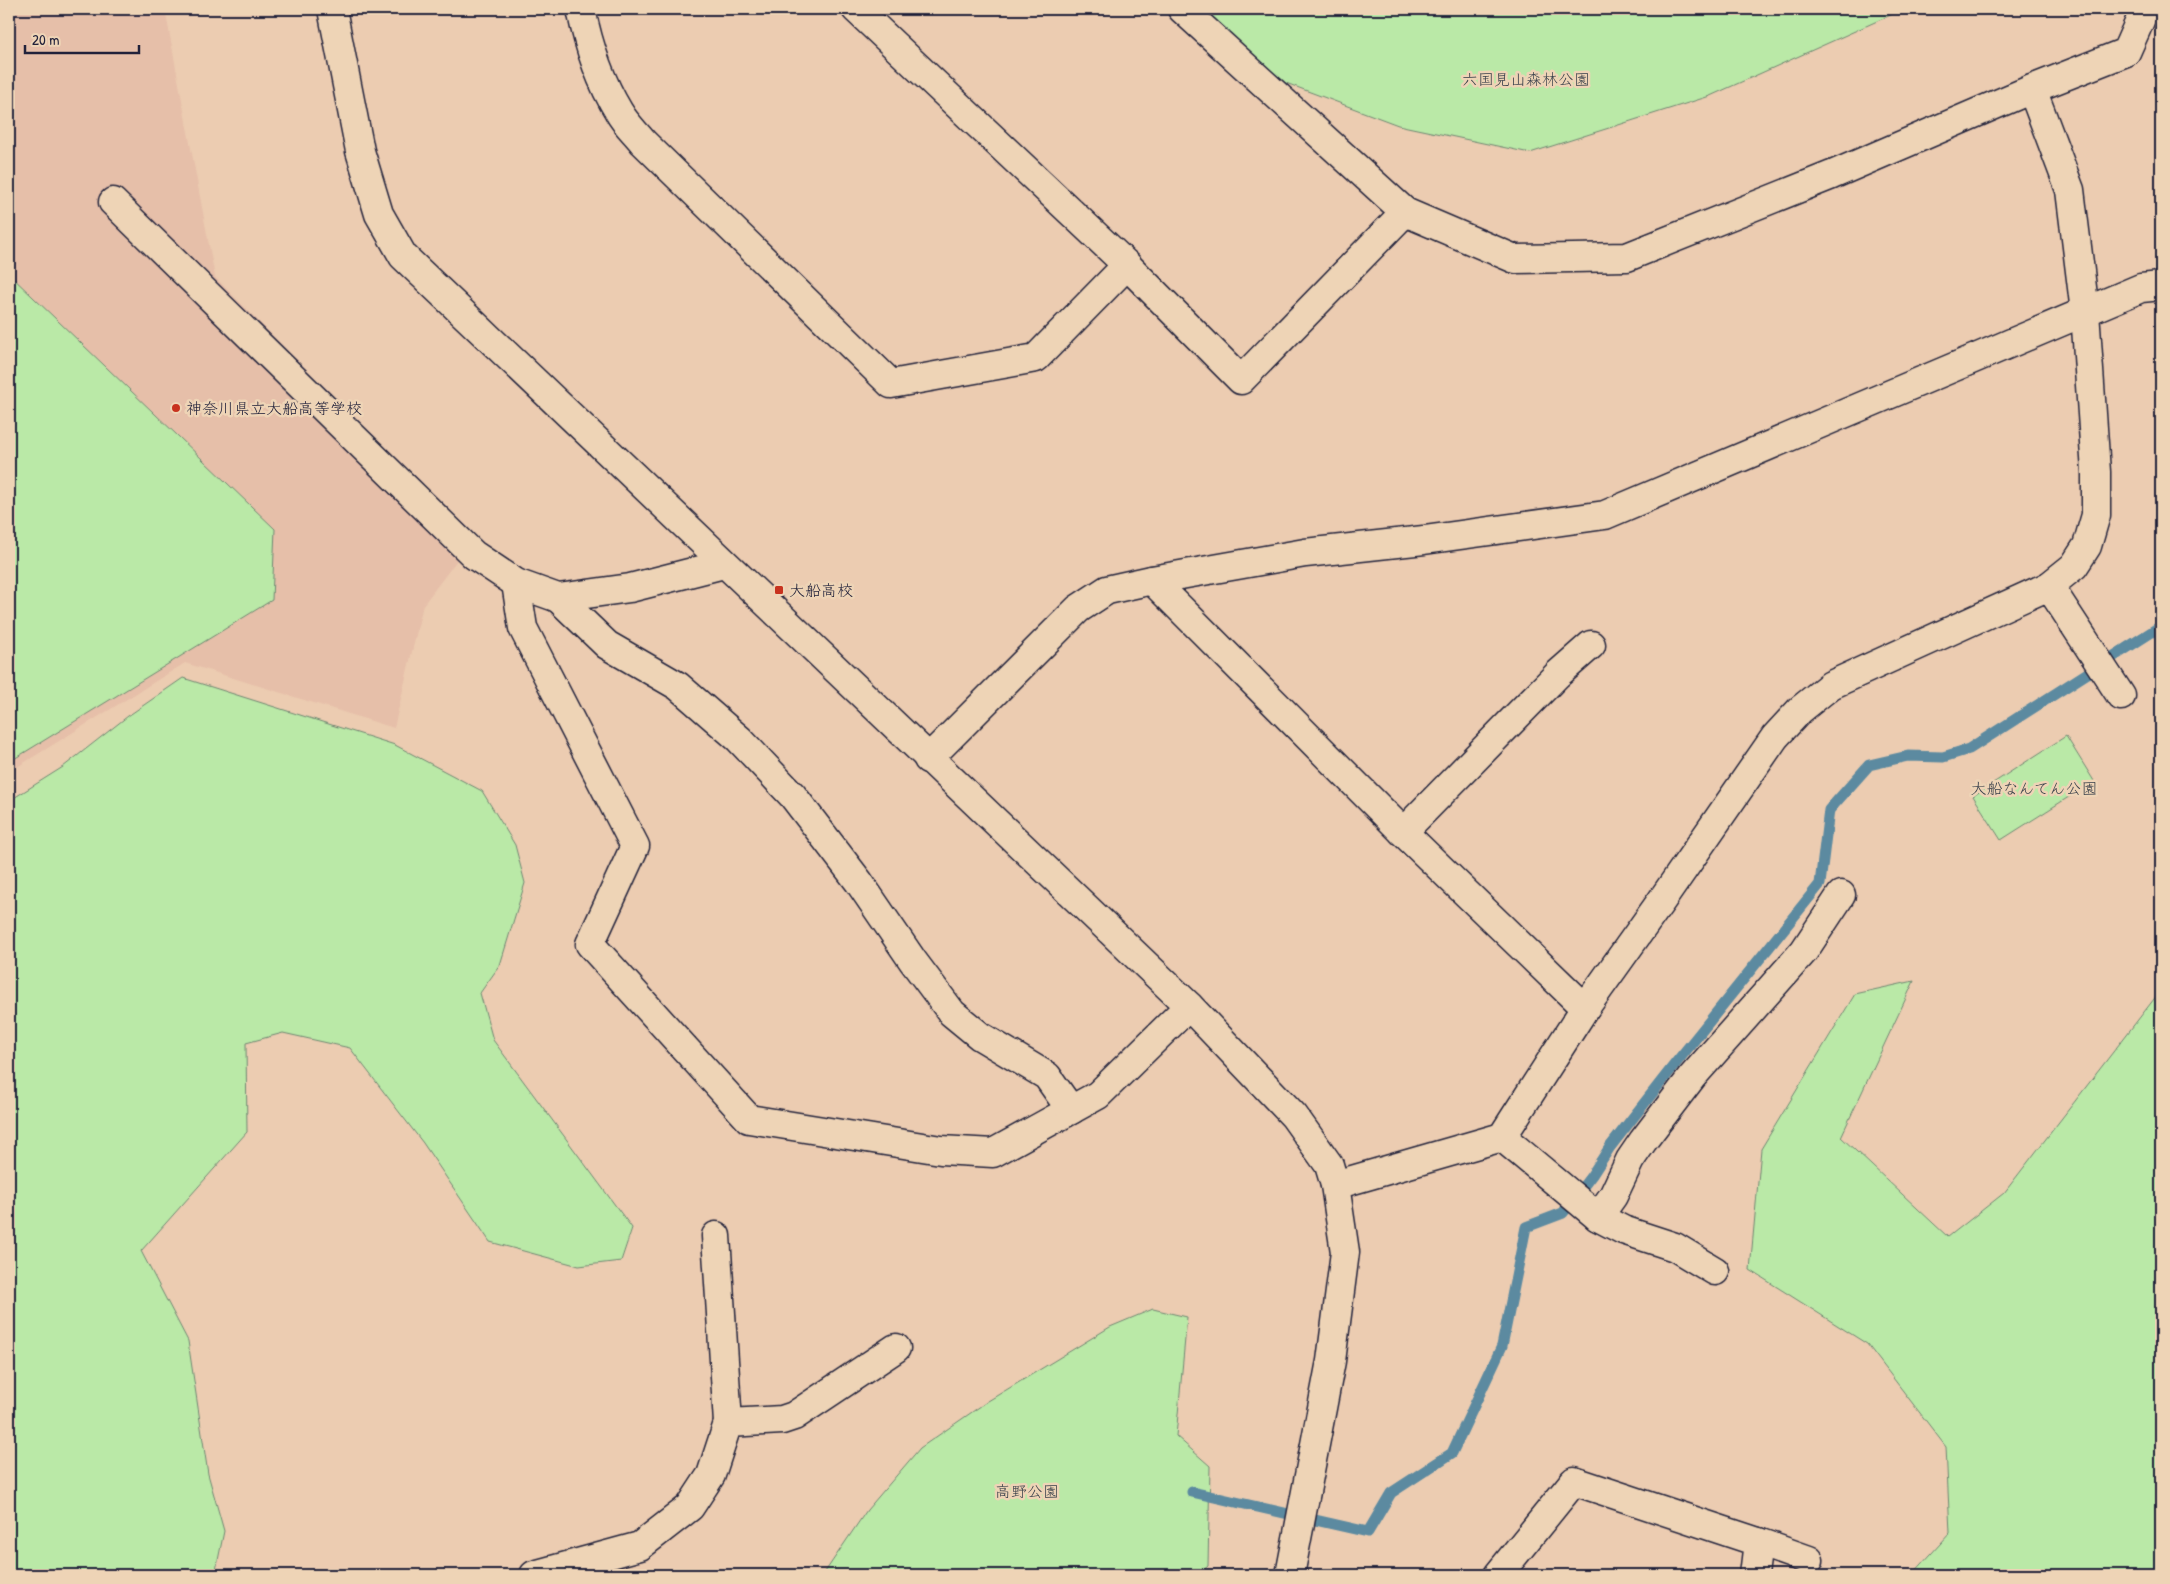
<svg xmlns="http://www.w3.org/2000/svg" width="2170" height="1584" font-family="'Patrick Hand','Klee One',sans-serif">
<style>
.built{fill:#e6bfa9}
.green{fill:#bae9a7;stroke:#6e8671}
.lines{fill:none;stroke-linecap:round;stroke-linejoin:round}
.stream{stroke:#5c8aa0;stroke-width:11}
.minor-casing{stroke:#22223b;stroke-width:31}
.minor{stroke:#eed4b6;stroke-width:28}
.poi-dot{fill:#c8321e;stroke:#eed4b6;stroke-width:2}
.labels{text-anchor:middle;dominant-baseline:central;stroke-width:5;stroke-linejoin:round;paint-order:stroke}
.park-label{font-size:16px;fill:#39404b;stroke:#eed4b6}
.poi-label{font-size:16px;fill:#22223b;stroke:#eed4b6;text-anchor:start}
</style>
<rect width="100%" height="100%" fill="#ecccb1"/>
<filter id="ink" filterUnits="userSpaceOnUse"><feTurbulence type="fractalNoise" baseFrequency=".02" numOctaves="2"/><feDisplacementMap in="SourceGraphic" scale="10" xChannelSelector="R" yChannelSelector="G"/><feConvolveMatrix kernelMatrix="1 2 1 2 8 2 1 2 1" color-interpolation-filters="sRGB"/></filter>
<g filter="url(#ink)">
<!-- built -->
<path class="built" d="M9,9h156l50,268 258,262 -50,66 -29,123 -209,-65 -176,109z"/>
<!-- green -->
<g class="green">
<path d="M1196,9h708l-194,87 -180,57 -132,-28 -112,-42z"/>
<path d="M9,274l266,255 -3,71 -263,162z"/>
<path d="M183,678l212,67 87,46 33,54 10,38 -25,82 -20,28 13,47 139,188 -11,33 -42,5 -89,-24 -67,-99 -73,-95 -67,-15 -37,10 1,89 -106,119 47,90 20,133 16,57 -9,44h-206v-774l54,-34 65,-51z"/>
<path d="M2066,736l28,45 -93,59 -28,-44z"/>
<path d="M1914,981l-73,156 107,100 56,-44 157,-203v585h-249l38,-42 -4,-86 -79,-103 -117,-74 11,-121 94,-155z"/>
<path d="M1153,1309l34,8 -11,119 34,30 -2,100 -10,9h-375l44,-65 53,-62 68,-47 122,-74z"/>
</g>
<g class="lines">
<!-- stream -->
<path class="stream" d="M1192,1492l176,40 23,-39 61,-40 50,-107 24,-119 37,-14 29,-38 18,-28 65,-83 145,-180 9,-74 40,-45 39,-9 35,1 26,-8 192,-123"/>
<defs>
<g id="minor">
<path d="M332,9l28,142 19,63 24,42 786,750 105,110 35,49 6,20 10,67 -14,109 -41,214"/>
<path d="M581,9c7,35 19,72 38,103 6,11 16,20 24,30l248,242 145,-26 91,-93"/>
<path d="M856,9l271,256 114,115 164,-168"/>
<path d="M1182,9l223,203 110,47 112,-2 205,-82 200,-86 94,-37 16,-36v-7"/>
<path d="M113,202l361,353 42,28 42,15 72,-10 94,-24"/>
<path d="M1152,580l251,252 182,176"/>
<path d="M516,583l7,45 112,218 -45,98 159,175 192,31 52,3 105,-58 91,-89"/>
<path d="M2049,586l72,110"/>
<path d="M558,598l49,47 71,41 61,53 54,57 66,86 54,79 39,52 28,23 67,40 24,34"/>
<path d="M928,759l150,-150 29,-19 45,-10 153,-27 119,-13 181,-25 536,-227 20,-2"/>
<path d="M1403,832l155,-158 33,-29"/>
<path d="M1502,1137l96,80 25,13 52,17 40,24"/>
<path d="M1335,1185l167,-48 83,-129 77,-108 113,-163 25,-27 31,-25 218,-99 25,-20 13,-20 9,-31v-43l-11,-160 -15,-122 -38,-101"/>
<path d="M1598,1217l15,-21 17,-36 13,-19 49,-64 112,-126 37,-56"/>
<path d="M728,1423l54,-3 12,-4 102,-68"/>
<path d="M1758,1542l51,18"/>
<path d="M534,1575l106,-29 50,-39 21,-32 17,-52 -12,-187"/>
<path d="M1498,1575l76,-94 184,61 -4,33"/>
</g>
</defs>
<!-- minor casing -->
<use href="#minor" class="minor-casing"/>
<!-- minor -->
<use href="#minor" class="minor"/>
</g>
</g>
<!-- markers -->
<g class="poi-dot">
<circle cx="176" cy="408" r="5"/>
<rect x="774" y="585" width="10" height="10" rx="2.5"/>
</g>
<g class="labels">
<!-- park labels -->
<g class="park-label">
<text x="1526" y="79">六国見山森林公園</text>
<text x="2034" y="788">大船なんてん公園</text>
<text x="1027" y="1491">高野公園</text>
</g>
<!-- poi labels -->
<g class="poi-label">
<text x="186" y="408">神奈川県立大船高等学校</text>
<text x="789" y="590">大船高校</text>
</g>
</g>
<!-- margin -->
<rect width="2170" height="1584" fill="none" stroke="#eed4b6" stroke-width="30"/>
<rect x="15" y="15" width="2140" height="1554" fill="none" stroke="#22223b" stroke-width="2" filter="url(#ink)"/>
<!-- scale -->
<path d="M25 45v8h114v-8" fill="none" stroke="#22223b" stroke-width="2.5"/>
<text x="32" y="45" font-size="15" fill="#22223b" stroke="#eed4b6" stroke-width="4" paint-order="stroke">20 m</text>
</svg>
